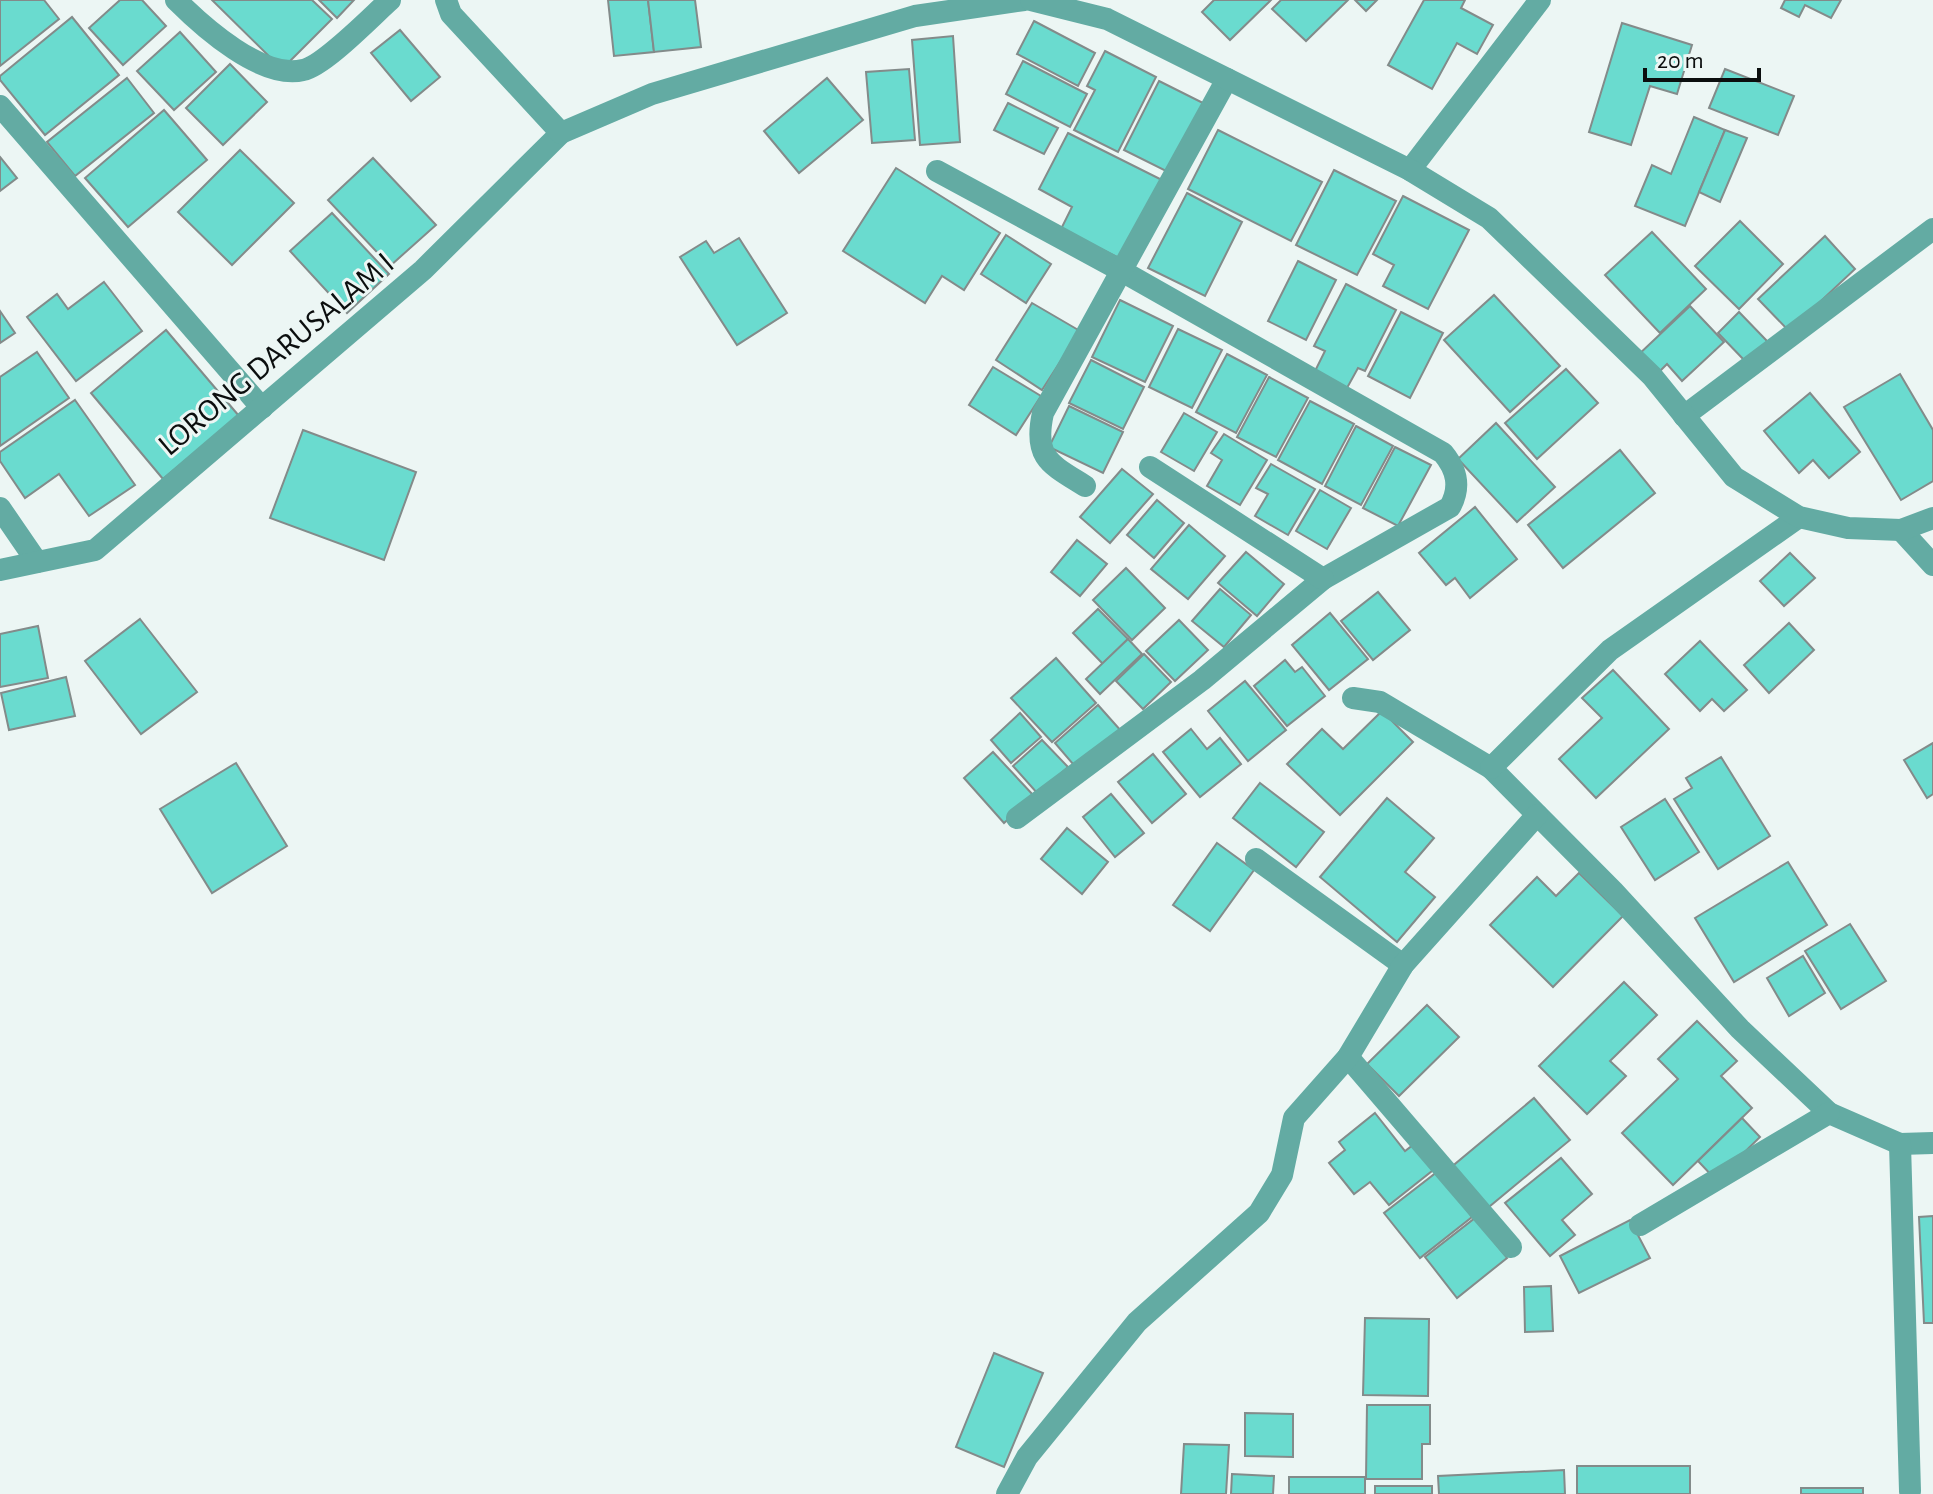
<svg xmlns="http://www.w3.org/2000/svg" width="1933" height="1494" font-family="'Alegreya Sans',sans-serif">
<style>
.building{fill:#6adbcf;stroke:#838b8a;stroke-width:2}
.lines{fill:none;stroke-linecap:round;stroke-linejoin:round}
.minor{stroke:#63aba3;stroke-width:22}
.tertiary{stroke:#63aba3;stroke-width:22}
.labels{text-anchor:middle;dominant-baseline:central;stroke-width:6;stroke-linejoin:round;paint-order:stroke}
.street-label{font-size:32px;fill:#0b0e0e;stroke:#ecf6f4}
</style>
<rect width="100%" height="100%" fill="#ecf6f4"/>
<!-- building -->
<g class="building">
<path d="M0,0h44l15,19 -59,47z"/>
<path d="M120,0h22l24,26 -43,39 -34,-37z"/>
<path d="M212,0h100l20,19 -50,50z"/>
<path d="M319,0h35l-17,18z"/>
<path d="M608,0h40l6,52 -40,4z"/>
<path d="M648,0h47l6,47 -47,5z"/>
<path d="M1214,0h57l-41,40 -28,-28z"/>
<path d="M1281,0h67l-42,41 -34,-32z"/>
<path d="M1355,0h22l-11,11z"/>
<path d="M1424,0h41l-4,8 32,17 -16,29 -20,-11 -25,46 -44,-24z"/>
<path d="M1785,0h56l-10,18 -26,-13 -6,12 -18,-9z"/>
<path d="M72,17l47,58 -74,60 -45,-55v-4z"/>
<path d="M1034,21l61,32 -17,33 -61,-32z"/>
<path d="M1622,23l70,22 -15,49 -27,-8 -19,59 -42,-13z"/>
<path d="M400,30l40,47 -29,24 -40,-48z"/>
<path d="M180,32l36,40 -42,38 -37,-39z"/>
<path d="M953,36l7,106 -40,3 -8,-105z"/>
<path d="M1105,51l51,26 -38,75 -44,-22 21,-40 -8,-4z"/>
<path d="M1023,61l64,33 -17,33 -64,-33z"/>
<path d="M230,64l37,38 -44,43 -37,-37z"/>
<path d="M909,69l6,71 -43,3 -6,-71z"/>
<path d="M1725,69l69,27 -16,39 -69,-27z"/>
<path d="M127,78l27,35 -79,63 -28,-34z"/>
<path d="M827,78l36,42 -64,53 -35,-42z"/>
<path d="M1159,81l48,24 -35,69 -48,-24z"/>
<path d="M1008,103l50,25 -14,26 -50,-24z"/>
<path d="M164,110l43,50 -79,67 -43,-49z"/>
<path d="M1694,117l31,13 -40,96 -50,-20 17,-41 19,9z"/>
<path d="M1218,130l104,52 -31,59 -103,-52z"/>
<path d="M1725,130l22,8 -27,64 -21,-10z"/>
<path d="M1068,133l96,48 -41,79 -62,-31 11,-22 -33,-18z"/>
<path d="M240,150l54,53 -62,62 -54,-53z"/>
<path d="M0,157l17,21 -17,13z"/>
<path d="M373,158l63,67 -46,41 -62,-66z"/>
<path d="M896,168l104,65 -36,57 -22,-14 -17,27 -82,-52z"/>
<path d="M1334,170l62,31 -39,74 -61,-30z"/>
<path d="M1187,193l55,29 -37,74 -57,-28z"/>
<path d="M1403,196l66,34 -41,79 -45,-23 11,-21 -21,-11z"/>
<path d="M332,213l57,61 -42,39 -57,-62z"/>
<path d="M1740,221l43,43 -44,45 -44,-43z"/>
<path d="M1652,232l54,57 -46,44 -55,-58z"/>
<path d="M1006,235l45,29 -25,39 -45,-29z"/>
<path d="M1825,236l30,33 -66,62 -31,-32z"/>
<path d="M739,238l48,75 -50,32 -57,-88 26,-16 8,12z"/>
<path d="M1298,261l38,19 -30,60 -38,-19z"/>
<path d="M104,282l38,49 -66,50 -49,-64 30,-23 11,15z"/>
<path d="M1346,284l50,26 -31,61 -7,-3 -11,20 -32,-17 10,-20 -11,-5z"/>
<path d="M1494,295l66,71 -50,46 -66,-72z"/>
<path d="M1120,300l53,26 -28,56 -53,-25z"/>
<path d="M1032,303l48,28 -38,59 -46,-30z"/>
<path d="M1690,306l34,36 -42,39 -15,-17 -12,12 -19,-19z"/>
<path d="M0,311l15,22 -15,10z"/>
<path d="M1401,312l42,21 -33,65 -42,-22z"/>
<path d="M1739,312l29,30 -22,20 -28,-29z"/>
<path d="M1178,329l44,21 -30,58 -43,-21z"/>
<path d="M166,330l73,86 -76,63 -72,-86z"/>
<path d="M37,352l32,46 -69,48v-69z"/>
<path d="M1227,354l40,21 -31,58 -40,-21z"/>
<path d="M1091,360l53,27 -21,42 -54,-26z"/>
<path d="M993,367l48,29 -25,39 -47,-30z"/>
<path d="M1566,369l32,34 -61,56 -32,-36z"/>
<path d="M1900,374l33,56v51l-32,19 -57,-93z"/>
<path d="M1269,377l39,21 -32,59 -39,-20z"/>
<path d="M1810,393l50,59 -31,26 -16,-18 -14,13 -35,-42z"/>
<path d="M75,400l60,85 -46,31 -30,-42 -34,24 -25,-37v-9z"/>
<path d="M1310,401l44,23 -32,60 -44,-24z"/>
<path d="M1069,406l54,26 -20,41 -54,-26z"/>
<path d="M1184,413l33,19 -23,39 -33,-19z"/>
<path d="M1496,423l59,64 -38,35 -59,-63z"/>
<path d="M1356,426l37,20 -32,59 -36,-19z"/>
<path d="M303,430l113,42 -32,88 -114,-42z"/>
<path d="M1224,434l43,26 -27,45 -33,-19 15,-26 -11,-7z"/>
<path d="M1395,447l36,18 -33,61 -35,-18z"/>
<path d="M1620,450l35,43 -92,75 -35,-43z"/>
<path d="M1271,464l44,25 -27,46 -33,-19 13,-22 -12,-6z"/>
<path d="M1122,469l31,25 -43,49 -30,-26z"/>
<path d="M1320,490l31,18 -24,41 -31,-18z"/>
<path d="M1157,500l27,23 -30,35 -27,-23z"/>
<path d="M1475,507l42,52 -47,39 -15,-20 -9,7 -27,-32z"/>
<path d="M1189,525l36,31 -37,43 -37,-30z"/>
<path d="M1077,540l30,24 -27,32 -29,-24z"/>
<path d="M1246,552l38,32 -27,32 -39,-33z"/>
<path d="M1790,553l25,25 -31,28 -24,-25z"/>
<path d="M1126,568l39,40 -33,32 -39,-40z"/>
<path d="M1220,589l31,26 -27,32 -32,-26z"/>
<path d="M1378,592l32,38 -37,30 -32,-39z"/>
<path d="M1098,609l30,30 -25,25 -30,-31z"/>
<path d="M1330,613l38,46 -39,31 -37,-45z"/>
<path d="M140,619l57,73 -56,42 -56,-73z"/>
<path d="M1179,620l29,30 -33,31 -29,-30z"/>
<path d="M1789,623l25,27 -45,43 -25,-28z"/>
<path d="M38,626l10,52 -48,9v-53z"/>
<path d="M1128,639l14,15 -42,40 -14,-15z"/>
<path d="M1700,641l47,49 -23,21 -12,-12 -12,12 -35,-37z"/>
<path d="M1144,654l27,28 -28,27 -27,-28z"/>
<path d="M1056,658l40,45 -44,39 -41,-44z"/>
<path d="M1285,660l10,12 7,-5 23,29 -38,30 -33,-40z"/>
<path d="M1613,670l56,59 -73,69 -37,-39 43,-41 -20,-20z"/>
<path d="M66,677l9,39 -66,14 -8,-37z"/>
<path d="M1245,681l41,49 -38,31 -40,-50z"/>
<path d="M1098,705l24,27 -43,39 -24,-28z"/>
<path d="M1382,711l31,31 -73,73 -53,-51 35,-35 21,20z"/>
<path d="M1020,713l21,24 -30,26 -20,-23z"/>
<path d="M1191,729l16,20 13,-11 21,26 -41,33 -37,-45z"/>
<path d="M1042,740l26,27 -30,27 -25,-28z"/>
<path d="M1933,743v51l-6,4 -23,-38z"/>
<path d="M993,752l41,44 -30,27 -40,-45z"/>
<path d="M1153,754l33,40 -34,29 -34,-41z"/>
<path d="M1721,757l49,79 -52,33 -44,-70 18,-11 -6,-10z"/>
<path d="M236,763l51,83 -75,47 -52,-84z"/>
<path d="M1260,783l64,49 -28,35 -63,-49z"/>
<path d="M1111,794l33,39 -29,24 -32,-40z"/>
<path d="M1387,798l47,40 -29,34 30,25 -38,45 -77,-65z"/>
<path d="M1665,799l34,53 -44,28 -34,-53z"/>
<path d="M1067,828l41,34 -26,32 -41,-35z"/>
<path d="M1217,843l37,27 -44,61 -37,-26z"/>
<path d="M1788,862l39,63 -93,57 -39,-64z"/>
<path d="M1579,873l44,43 -70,71 -63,-62 47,-48 19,19z"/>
<path d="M1850,924l36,57 -45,28 -36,-58z"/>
<path d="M1803,956l22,37 -36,23 -22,-38z"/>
<path d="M1624,982l33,33 -47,46 16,15 -39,38 -48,-48z"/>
<path d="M1427,1005l32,32 -60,59 -32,-32z"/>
<path d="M1697,1021l40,40 -16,15 31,32 -79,77 -51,-52 56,-54 -20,-20z"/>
<path d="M1534,1098l36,42 -86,71 -35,-42z"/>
<path d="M1375,1113l30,38 12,-9 20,25 -48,38 -19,-23 -16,12 -25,-31 16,-13 -6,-8z"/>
<path d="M1742,1118l18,19 -44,43 -18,-19z"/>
<path d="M1561,1158l31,36 -30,26 13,15 -25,21 -45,-53z"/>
<path d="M1437,1172l35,45 -52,41 -36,-45z"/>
<path d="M1933,1216v107h-9l-5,-106z"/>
<path d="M1475,1218l32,40 -50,40 -32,-41z"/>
<path d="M1630,1220l20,38 -71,35 -19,-37z"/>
<path d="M1551,1286l2,45 -28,1 -1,-45z"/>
<path d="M1365,1318l64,1 -1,77 -65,-1z"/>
<path d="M994,1353l49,20 -39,94 -48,-20z"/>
<path d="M1367,1405h63v39h-8v35h-56z"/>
<path d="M1245,1413l48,1v43l-48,-1z"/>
<path d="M1184,1444l45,1 -3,49h-45z"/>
<rect x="1577" y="1466" width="113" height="28"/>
<path d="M1564,1470l1,24h-126l-1,-18z"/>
<path d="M1232,1474l42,2 -1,18h-42z"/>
<rect x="1289" y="1477" width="76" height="17"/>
<rect x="1375" y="1486" width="57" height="8"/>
<rect x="1801" y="1488" width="62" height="6"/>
</g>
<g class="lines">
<!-- minor -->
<g class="minor">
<path d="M176,0c27,27 86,80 127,70 21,-4 69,-54 87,-70"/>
<path d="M0,106l262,302"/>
<path d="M1410,170l130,-170"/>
<path d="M937,171l183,99 323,183c14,17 18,34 7,54l-127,72 -121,101 -185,138"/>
<path d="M1684,416l249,-187"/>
<path d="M1150,467l173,112"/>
<path d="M1085,486c-35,-22 -52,-28 -42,-73l184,-334"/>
<path d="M0,508l37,54"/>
<path d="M1901,530l32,35"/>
<path d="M0,570l95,-20 328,-280 138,-137"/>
<path d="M1353,698l27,4 111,66 122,123 127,138 89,84 71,31 33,-1"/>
<path d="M1491,768l119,-118 189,-133"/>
<path d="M1256,859l147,106"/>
<path d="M1348,1057l163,190"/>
<path d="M1900,1144l10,347"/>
<path d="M1640,1225l189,-112"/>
<path d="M1007,1494l20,-37 110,-135 122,-109 23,-38 12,-57 54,-61 55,-92 134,-150"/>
</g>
<!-- tertiary -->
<g class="tertiary">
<path d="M446,0l5,14 110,119 91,-39 263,-78 109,-16"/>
<path d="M1031,0l76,19 303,151 79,48 163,158 82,101 65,40 49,11 53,2 32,-12"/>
</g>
</g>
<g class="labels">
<!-- street labels -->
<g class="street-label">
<text transform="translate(276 354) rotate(-40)">LORONG DARUSALAM I</text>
</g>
</g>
<!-- scale -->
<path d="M1645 68v12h114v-12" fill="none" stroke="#0b0e0e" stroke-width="4"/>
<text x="1657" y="68" font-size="24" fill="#0b0e0e" stroke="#ecf6f4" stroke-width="6" paint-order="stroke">20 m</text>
</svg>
